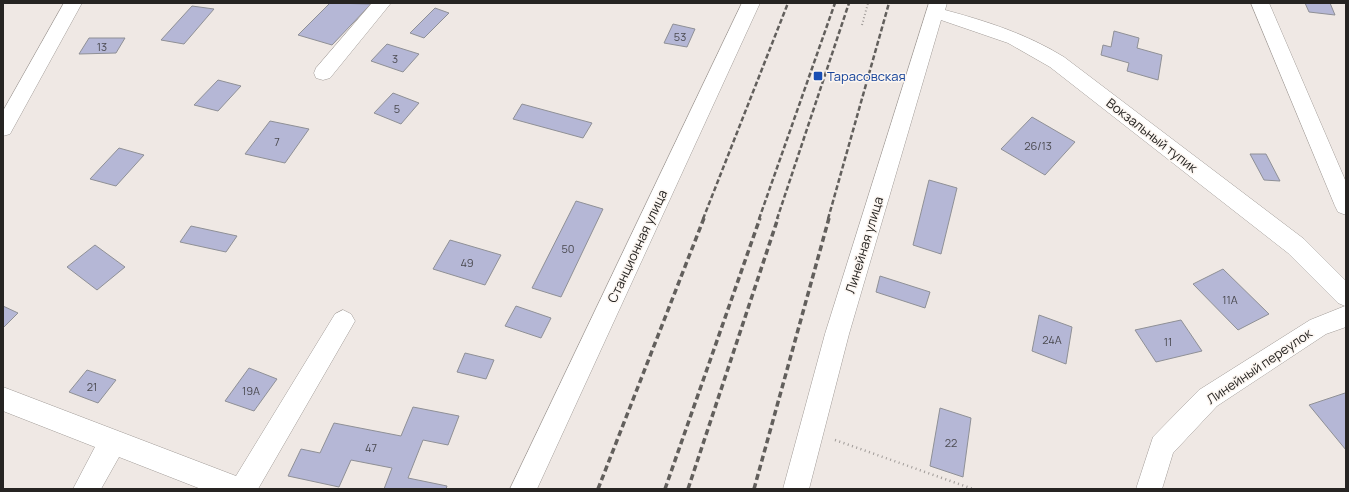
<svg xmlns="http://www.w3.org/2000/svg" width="1349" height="492" font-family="Manrope,sans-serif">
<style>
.building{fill:#b5b7d6;stroke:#8f9096}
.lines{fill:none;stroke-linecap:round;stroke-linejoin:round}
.minor-casing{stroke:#a29c98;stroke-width:1}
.path-far1{stroke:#9f9a97;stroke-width:2;stroke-dasharray:1 2.5;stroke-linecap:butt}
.path{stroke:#9f9a97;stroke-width:2.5;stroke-dasharray:1 3.5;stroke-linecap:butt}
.minor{fill:#fff;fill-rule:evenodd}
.rail-far1{stroke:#625f5c;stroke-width:2.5;stroke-dasharray:5 2.5;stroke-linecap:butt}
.rail{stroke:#625f5c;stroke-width:3.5;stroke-dasharray:6 3.5;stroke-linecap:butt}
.transit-dot{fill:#1a4fb4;stroke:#fcf6f1;stroke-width:1.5}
.labels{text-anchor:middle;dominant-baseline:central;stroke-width:3;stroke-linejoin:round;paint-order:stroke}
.number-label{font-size:11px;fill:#4a494f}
.transit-label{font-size:13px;fill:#164399;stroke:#fcf6f1;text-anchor:start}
.street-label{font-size:13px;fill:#262422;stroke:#fcf6f1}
</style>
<rect width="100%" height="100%" fill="#efe8e4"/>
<!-- building -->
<g class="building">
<path d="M330,3l41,1 -39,41 -34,-10z"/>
<path d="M1305,3h25l5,12 -26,-3z"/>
<path d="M192,6l22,3 -30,35 -23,-4z"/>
<path d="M435,8l14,5 -25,25 -14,-5z"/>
<path d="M673,24l22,5 -8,18 -23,-4z"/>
<path d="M1114,31l25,7 -2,10 25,7 -4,25 -31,-9 2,-8 -28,-8 2,-10 8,2z"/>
<path d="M89,38h36l-9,15 -37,1z"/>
<path d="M387,44l32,10 -16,18 -32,-11z"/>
<path d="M218,80l23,6 -23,25 -24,-6z"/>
<path d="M393,93l26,10 -18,21 -27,-11z"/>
<path d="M522,104l70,19 -9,15 -70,-19z"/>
<path d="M1032,117l43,25 -30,33 -44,-26z"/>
<path d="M270,121l39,8 -24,34 -40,-9z"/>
<path d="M119,148l25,7 -28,31 -26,-7z"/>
<path d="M1250,154h16l14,27 -16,-1z"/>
<path d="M929,180l28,8 -16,66 -28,-9z"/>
<path d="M576,201l27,8 -42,88 -29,-9z"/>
<path d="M191,226l46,10 -11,16 -46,-10z"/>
<path d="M450,240l51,15 -16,30 -52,-16z"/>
<path d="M95,245l30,22 -28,23 -30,-23z"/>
<path d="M1223,269l46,45 -31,16 -45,-46z"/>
<path d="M880,276l50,16 -5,16 -49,-16z"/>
<path d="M3,306l15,7 -15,15z"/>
<path d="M516,306l35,12 -10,20 -36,-12z"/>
<path d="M1039,315l33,12 -6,37 -34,-13z"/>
<path d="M1181,320l21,31 -46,11 -21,-32z"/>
<path d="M465,353l29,7 -8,19 -29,-7z"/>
<path d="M249,368l28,11 -23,32 -29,-10z"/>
<path d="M87,370l29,10 -18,23 -29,-11z"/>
<path d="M1345,393l1,1v56l-37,-45z"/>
<path d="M413,407l46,9 -11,29 -25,-5 -15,38 39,8 -1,3h-62l8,-21 -41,-8 -12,27 -51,-11 13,-27 19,4 14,-30 67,13z"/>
<path d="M940,408l31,10 -8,59 -33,-11z"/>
</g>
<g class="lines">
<defs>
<g id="minor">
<path d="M64,3h18l-72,131 -7,2v-25z"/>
<path d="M372,3h19l-61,75 -7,2 -7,-2 -2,-5 2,-5z"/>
<path d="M742,3h18l-223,486h-27z"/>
<path d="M929,3h18l-2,7c41,11 82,24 119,47l240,182 42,42v46l-20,7 -109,72 -44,47 -11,36h-26l17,-52 46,-47 111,-70 35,-14 -7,-3 -50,-50 -238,-186 -42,-24 -67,-23 -92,314 -40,155h-26l42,-155z"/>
<path d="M1251,3h18l77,179v33l-8,-3 -3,-6z"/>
<path d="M343,310l8,4 4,7 -4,7 -93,161h-57l-82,-32 -18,32h-28l22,-42 -92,-36v-24l233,89 99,-162z"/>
</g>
</defs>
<!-- minor casing -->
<use href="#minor" class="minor-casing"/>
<!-- path-far1 -->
<path class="path-far1" d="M862,25l6,-22"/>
<!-- path -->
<path class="path" d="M835,440l138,49"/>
<!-- minor -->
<use href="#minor" class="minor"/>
<!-- rail-far1 -->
<g class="rail-far1">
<path d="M703,219l85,-216"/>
<path d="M759,219l76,-216"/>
<path d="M777,219l72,-216"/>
<path d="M828,219l61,-216"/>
</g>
<!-- rail -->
<g class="rail">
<path d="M598,489l106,-271"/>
<path d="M665,489l95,-271"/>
<path d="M688,489l90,-271"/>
<path d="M754,489l75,-271"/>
</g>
</g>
<!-- markers -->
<rect class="transit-dot" x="813" y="71" width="10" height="10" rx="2"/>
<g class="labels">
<!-- number labels -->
<g class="number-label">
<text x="680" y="36">53</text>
<text x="102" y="46">13</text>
<text x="395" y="58">3</text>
<text x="397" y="108">5</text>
<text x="277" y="141">7</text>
<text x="1038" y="145">26/13</text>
<text x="568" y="248">50</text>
<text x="467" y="262">49</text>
<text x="1230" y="299">11А</text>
<text x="1052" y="339">24А</text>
<text x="1168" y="341">11</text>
<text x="92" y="386">21</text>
<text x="251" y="390">19А</text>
<text x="951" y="442">22</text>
<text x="371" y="447">47</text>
</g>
<!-- transit labels -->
<g class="transit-label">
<text x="827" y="76">Тарасовская</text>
</g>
<!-- street labels -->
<g class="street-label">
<text transform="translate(1152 135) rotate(38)">Вокзальный тупик</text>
<text transform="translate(864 245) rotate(-73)">Линейная улица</text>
<text transform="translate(637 246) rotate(-65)">Станционная улица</text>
<text transform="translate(1259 366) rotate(-34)">Линейный переулок</text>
</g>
</g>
<!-- border -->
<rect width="1349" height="492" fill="none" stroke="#262422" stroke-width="8"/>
</svg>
